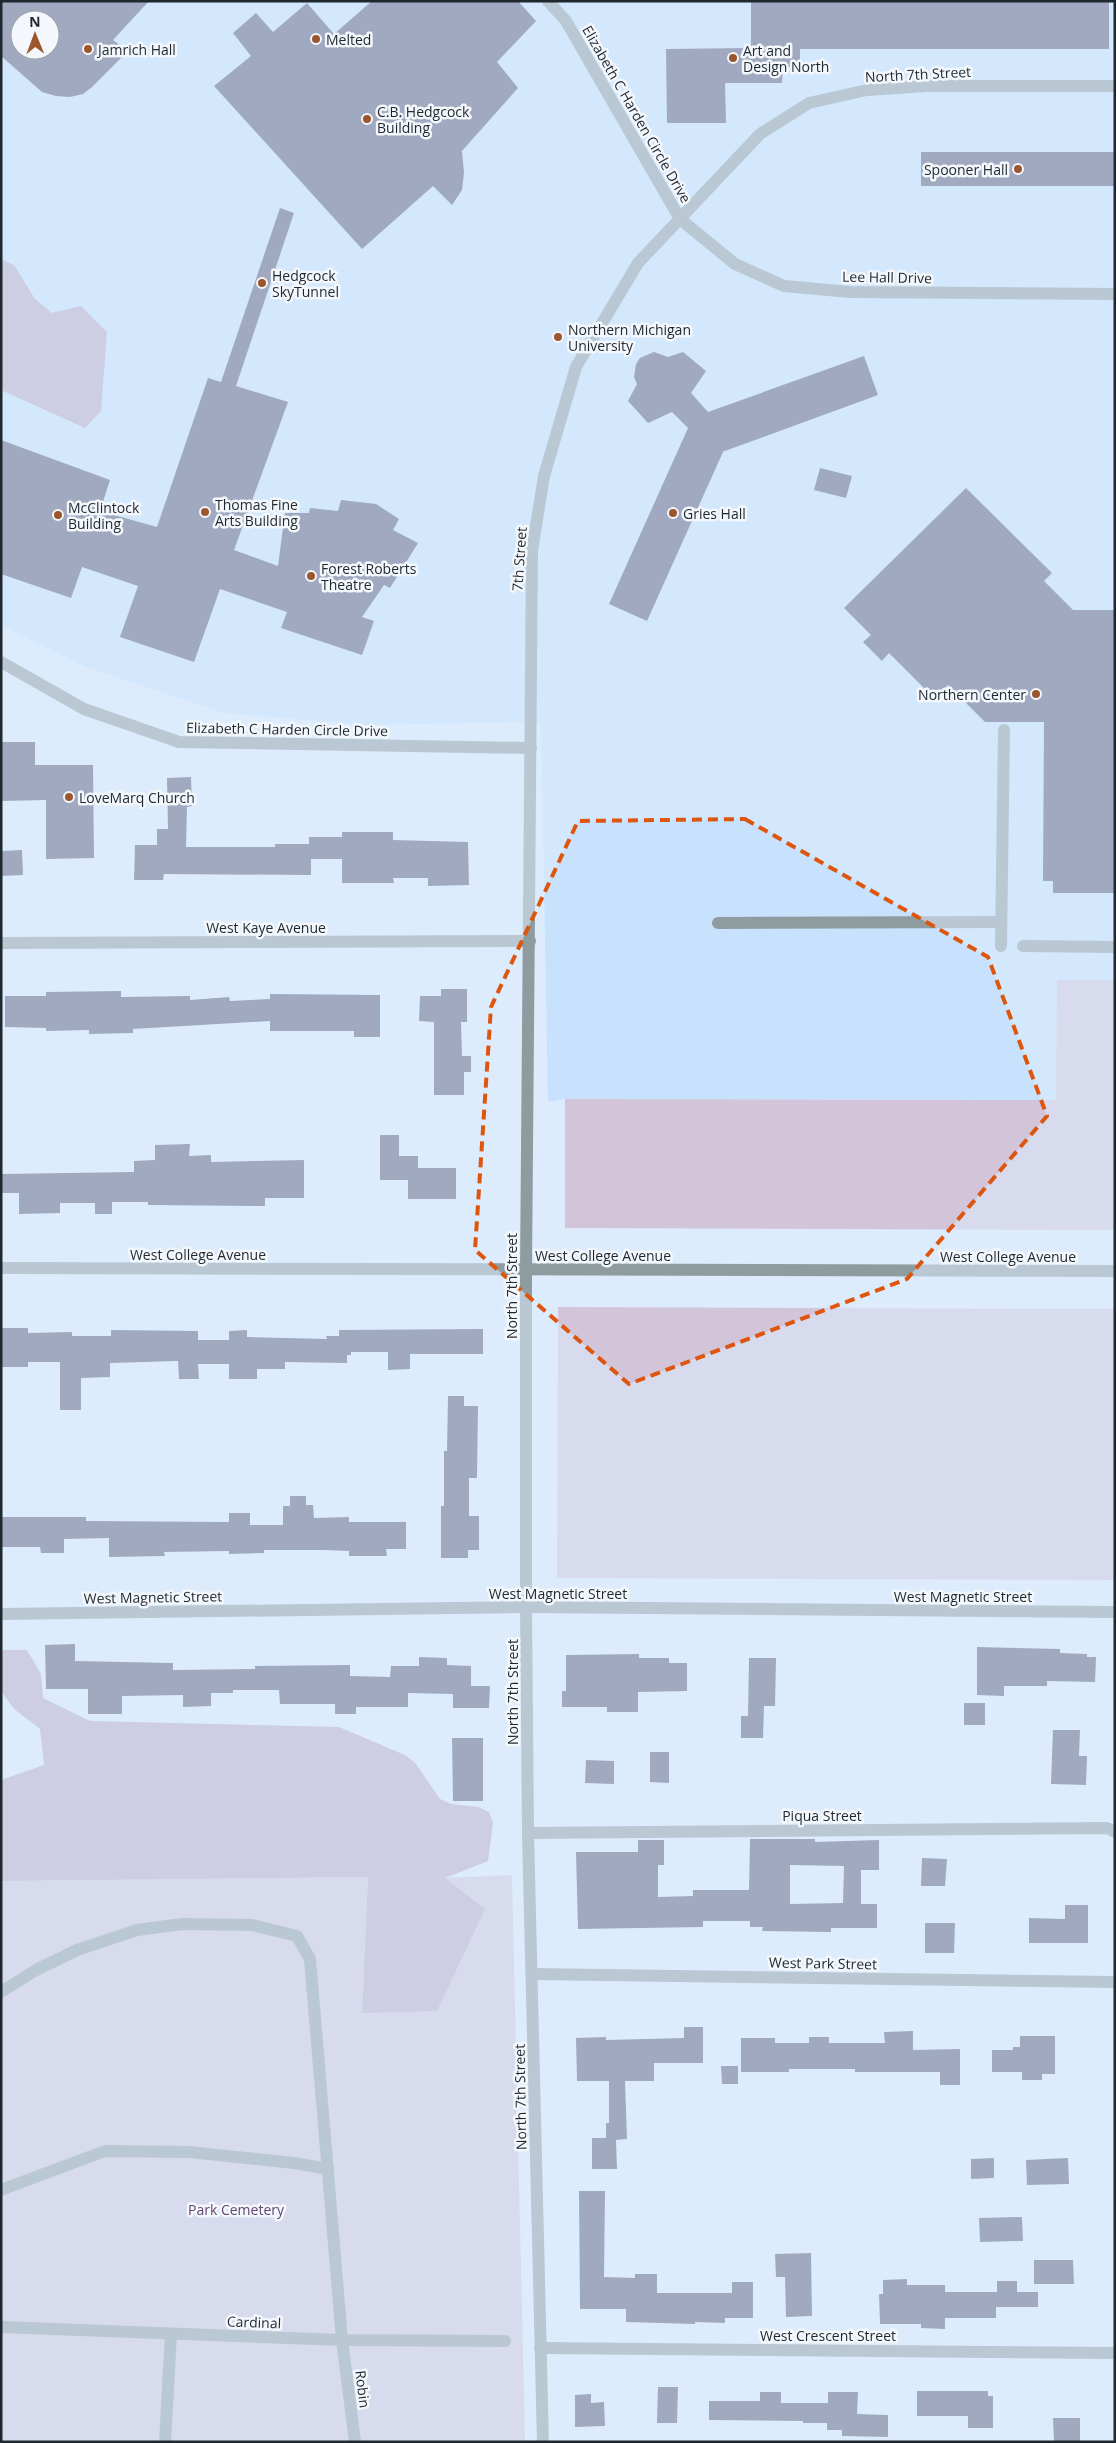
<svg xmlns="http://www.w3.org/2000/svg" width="1116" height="2443" font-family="'Open Sans',sans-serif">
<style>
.built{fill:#c8e1fc;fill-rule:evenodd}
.green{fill:#d2c5da}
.forest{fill:#baa7c3}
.building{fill:#575874;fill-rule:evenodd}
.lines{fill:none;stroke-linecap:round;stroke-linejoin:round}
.minor{stroke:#8e9b9f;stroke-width:12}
.marked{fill:none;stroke:#de560e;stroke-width:4;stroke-dasharray:10 6;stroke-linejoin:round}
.poi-dot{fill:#9c562d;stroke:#f4f8fc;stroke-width:2}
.labels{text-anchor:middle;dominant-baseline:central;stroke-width:5;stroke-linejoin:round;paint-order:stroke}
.poi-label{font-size:14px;fill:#1f272f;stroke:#f4f8fc;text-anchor:start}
.street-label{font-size:14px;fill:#1f272f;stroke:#f4f8fc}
.park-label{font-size:14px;fill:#634771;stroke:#f4f8fc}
</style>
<rect width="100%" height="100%" fill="#ddecfd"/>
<!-- built -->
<path class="built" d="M1,1h1114v979h-58v120l-492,-1 -17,3 -7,-380 -178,3 -139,-12 -140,-47 -83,-41zM20,20h30v30h-30z"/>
<!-- green -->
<g class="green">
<path d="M1057,980h58v250l-550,-2v-129l491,1z"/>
<path d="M558,1307l557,2v271l-558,-2z"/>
<path d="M512,1875l13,567h-524v-561l367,-4 -6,135 83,-134z"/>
</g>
<!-- forest -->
<g class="forest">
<path d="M1,259l13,6 21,34 17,14 29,-7 26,26 -6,79 -16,17 -84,-38z"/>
<path d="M1,1650h26l14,24 2,24 47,23 249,6 66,28 11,9 24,35 11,5 27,3 11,5 4,11 -5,38 -43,17 40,31 -48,102 -75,2 6,-136 -367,4v-101l43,-15 -4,-36 -26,-20 -13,-18z"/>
</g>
<!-- building -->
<g class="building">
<path d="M1,1h148l-36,39 15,11 -36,36 -9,7 -13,3 -14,-1 -14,-4 -41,-36zM20,20h30v30h-30z"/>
<path d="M372,1h146l18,20 -39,41 21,26 -56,63 2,22 -2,17 -10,15 -19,-19 -71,63 -148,-163 37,-30 -18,-23 23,-20 17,19 34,-29 27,31z"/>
<path d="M751,1h358v48h-309v18h-17l-1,16h-57l1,40h-59l-1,-74 85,-1z"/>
<rect x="921" y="152" width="194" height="34"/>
<path d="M280,208l14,5 -58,173 52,16 -54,148 44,16 7,-53h24l1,-5 28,3 3,-11 35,4 23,15 -6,11 25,13 -28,45 -6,-3 -22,32 12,4 -12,34 -81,-27 6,-16 -67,-23 -26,73 -74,-25 18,-51 -56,-19 -11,31 -70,-24v-134l109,40 -10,31 57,16 51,-149 13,4z"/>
<path d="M654,352l14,5 15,-5 23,19 -15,22 17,19 156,-56 14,39 -156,57h1l-76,169 -38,-17 79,-176 -16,-16 -24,11 -20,-22 9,-17 -3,-7 2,-13 4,-6z"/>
<path d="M820,468l32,8 -6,22 -32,-8z"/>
<path d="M966,488l86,85 -8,8 29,29h42v283h-62v-12h-10l1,-159h-59l-37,-37 -13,14 -46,-46 -7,8 -19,-19 8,-7 -27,-27z"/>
<path d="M1,742h34v23h58l1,93 -48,1v-59l-45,1z"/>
<path d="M191,777l1,29 -5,1 -1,40h89v-3h34v-7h33v-5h51v8l75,2 1,43 -41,1v-8h-35l1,5h-52v-24h-31v16l-147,-1 -1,6h-29l1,-35h22v-16h11l-1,-51z"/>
<path d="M22,850l1,25 -22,1v-25z"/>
<path d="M441,989h26v33h-6l1,34h9v16h-7v23h-30v-73l-15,-1 1,-25h21z"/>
<path d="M121,991v6l69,-1v4l39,-3 1,4 40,-2v-5l110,1v42h-26v-6h-84v-10l-137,8v4l-44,1v-4l-43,1v-3l-41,-1v-31h41v-4z"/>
<path d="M380,1135h19v21h19v12h38v31h-48v-19h-28z"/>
<path d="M190,1144l-1,12 22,-1v7l93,-2v38h-39v8l-117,-1v-3h-36v12h-17v-11h-35v10l-41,1v-21h-18v-19l133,-2v-11l21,-1v-15z"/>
<path d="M1,1328h27v5l44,-1v4h39v-6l87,1v9h31v-9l18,-1v7l80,2 -1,-3h13v-6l144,-1v25h-73v15l-22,1v-18h-37v3h-4v8l-62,-1v7h-28v10h-28v-15h-31l1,15h-20l-1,-18 -68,2v14l-29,1v32h-21v-48h-32v5h-27z"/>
<path d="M448,1396h16v10h14l-1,72h-8v38h10v34h-11v8h-27v-52h3v-55h3z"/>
<path d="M290,1496h16v9h7l1,13 35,-1v5h57v27h-20l1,7h-38v-5l-25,-1h-60v3l-35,1v-3l-65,1 1,4 -56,1v-19l-45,1v14h-23l-1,-6h-39v-30h85v4l143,1v-9h21v12h33v-19h7z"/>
<path d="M75,1644v17l98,2v7l82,-1v-3l95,-1v11l40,1 1,-11h28v-9l28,1v7l24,1v20h19l-1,22h-36v-14l-45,-1v14h-52v7h-21v-10h-55l-1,-14h-46v3h-22v13l-28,1v-12l-61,1v18h-34v-25h-42l-1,-44z"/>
<path d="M977,1647l83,2v4l27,1v3h9l-1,25 -48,-1v5h-43v10l-27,-1z"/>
<path d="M639,1654v4h30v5h18v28l-49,1v20h-31v-5h-45v-16h4v-36z"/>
<path d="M749,1658h27l-1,48h-11l-1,32h-22v-22h7z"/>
<rect x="964" y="1703" width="21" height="22"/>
<path d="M1053,1730h27l-1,26h8l-1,29 -35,-1z"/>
<path d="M452,1738h31v63h-30z"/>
<path d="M650,1752h19v31l-19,-1z"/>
<path d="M586,1760l28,1v23l-29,-1z"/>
<path d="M750,1839h65v3l64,-2v30h-18v34h16v24h-46v4l-69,-1 1,-4h-13v-6h-47v6l-125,2 -2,-77h62v-12h26v25h-6v32l35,-1v-6h56zM790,1865l54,1 -1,37 -53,1z"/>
<path d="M922,1858l25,1 -2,27h-24z"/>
<path d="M1065,1905h23v38h-59v-25l36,1z"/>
<path d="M925,1923h30l-1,30h-29z"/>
<path d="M684,2027h19v36h-49v18h-29l2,58 -11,1 1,29h-25v-31h14v-15h3v-42h-32l-1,-43 30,-1v3l78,-2z"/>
<path d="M913,2031v19l47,-1v36h-20v-13h-85v-3h-66v3h-48v-34h34v5h34v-6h20v6h56l-1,-11z"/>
<path d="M1020,2036h35v38h-13v6h-20v-8h-30v-22h21v-3h7z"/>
<path d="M721,2066h17v18h-16z"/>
<path d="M994,2158v20l-23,1v-20z"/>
<path d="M1068,2158l1,26 -42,1 -1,-25z"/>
<path d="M579,2191h26l-1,86 31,1v-4h22v19h75v-11h21v36h-28v5l-30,-1v2l-69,-2v-13h-46z"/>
<path d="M1022,2217l1,24 -43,1 -1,-24z"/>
<path d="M811,2253l1,63 -26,1 -1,-40h-9l-1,-23z"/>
<path d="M1034,2260h39l1,24h-40z"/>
<path d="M907,2279v6h38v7h52v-11h20v11h21v15h-42v11h-51v11l-24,-1v-4h-41l-1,-30h4v-14z"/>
<path d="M658,2387h20l-1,36h-20z"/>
<path d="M917,2391h71v5h5v32h-25v-12h-51z"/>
<path d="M760,2392h21v11h47v-11h30l-1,22 31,1v22l-46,-1v-6h-15v-7h-24v-2l-94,-1v-19h51z"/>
<path d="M591,2394v9l13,-1 1,24 -30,1v-32z"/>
<path d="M1053,2418h27v24h-26z"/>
</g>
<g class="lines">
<!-- minor -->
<g class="minor">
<path d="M548,1l18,20 114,198 55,45 49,22 66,6 265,2"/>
<path d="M1,662l83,47 95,33 352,6"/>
<path d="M718,923l283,-1"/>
<path d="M1,943l529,-2"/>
<path d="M1001,946l3,-216"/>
<path d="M1023,946l92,1"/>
<path d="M1,1268l1114,3"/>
<path d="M1,1614l525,-7 589,5"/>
<path d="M528,1833l579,-5 8,4"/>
<path d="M532,1974l583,8"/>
<path d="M1,1992l35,-22 41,-20 60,-20 45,-6 70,1 45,11 13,23 32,381 13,102"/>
<path d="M1,2190l104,-39 84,1 105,11 34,6"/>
<path d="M1,2327l341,13 163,1"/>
<path d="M540,2348l575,5"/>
<path d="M165,2442l6,-108"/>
<path d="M543,2442l-15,-609 -2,-226v-337l6,-719 12,-75 32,-109 62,-104 122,-129 49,-31 58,-13 59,-4h189"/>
</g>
</g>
<!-- marked area -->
<path d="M0 0H1116V2443H0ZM745,819l243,138 59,159 -140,163 -278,105 -154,-134 16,-243 87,-186z" fill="#ddecfd" fill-opacity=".55" fill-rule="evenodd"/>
<path class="marked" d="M745,819l243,138 59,159 -140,163 -278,105 -154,-134 16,-243 87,-186z"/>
<!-- markers -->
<g class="poi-dot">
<circle cx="316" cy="39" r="5"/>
<circle cx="88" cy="49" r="5"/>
<circle cx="733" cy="58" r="5"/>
<circle cx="367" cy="119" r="5"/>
<circle cx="1018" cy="169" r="5"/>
<circle cx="262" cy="283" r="5"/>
<circle cx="558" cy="337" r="5"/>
<circle cx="205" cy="512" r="5"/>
<circle cx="673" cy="513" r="5"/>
<circle cx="58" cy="515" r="5"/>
<circle cx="311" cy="576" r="5"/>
<circle cx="1036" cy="694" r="5"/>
<circle cx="69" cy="797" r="5"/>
</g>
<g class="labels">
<!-- poi labels -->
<g class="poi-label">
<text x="326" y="39">Melted</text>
<text x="98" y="49">Jamrich Hall</text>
<text x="743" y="50">Art and<tspan x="743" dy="16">Design North</tspan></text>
<text x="377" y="111">C.B. Hedgcock<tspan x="377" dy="16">Building</tspan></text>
<text x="1008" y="169" text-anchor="end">Spooner Hall</text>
<text x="272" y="275">Hedgcock<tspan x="272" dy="16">SkyTunnel</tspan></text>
<text x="568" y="329">Northern Michigan<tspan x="568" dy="16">University</tspan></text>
<text x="215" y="504">Thomas Fine<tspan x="215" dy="16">Arts Building</tspan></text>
<text x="68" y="507">McClintock<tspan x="68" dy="16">Building</tspan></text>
<text x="683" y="513">Gries Hall</text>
<text x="321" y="568">Forest Roberts<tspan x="321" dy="16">Theatre</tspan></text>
<text x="1026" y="694" text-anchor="end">Northern Center</text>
<text x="79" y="797">LoveMarq Church</text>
</g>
<!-- street labels -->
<g class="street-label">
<text transform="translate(918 74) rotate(-3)">North 7th Street</text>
<text transform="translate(637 114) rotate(60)">Elizabeth C Harden Circle Drive</text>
<text transform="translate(887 277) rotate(1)">Lee Hall Drive</text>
<text transform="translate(519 559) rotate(-86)">7th Street</text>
<text transform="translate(287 729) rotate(1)">Elizabeth C Harden Circle Drive</text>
<text x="266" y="927">West Kaye Avenue</text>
<text x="198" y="1254">West College Avenue</text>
<text x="603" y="1255">West College Avenue</text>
<text x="1008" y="1256">West College Avenue</text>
<text transform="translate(511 1286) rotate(-90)">North 7th Street</text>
<text x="558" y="1593">West Magnetic Street</text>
<text x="963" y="1596">West Magnetic Street</text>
<text transform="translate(153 1597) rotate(-1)">West Magnetic Street</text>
<text transform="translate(512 1692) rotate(-90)">North 7th Street</text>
<text x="822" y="1815">Piqua Street</text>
<text transform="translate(823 1963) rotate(1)">West Park Street</text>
<text transform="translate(520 2097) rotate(-91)">North 7th Street</text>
<text transform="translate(254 2322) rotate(2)">Cardinal</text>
<text x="828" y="2335">West Crescent Street</text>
<text transform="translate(363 2389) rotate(83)">Robin</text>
</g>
<!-- park labels -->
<g class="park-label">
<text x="236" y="2209">Park Cemetery</text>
</g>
</g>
<!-- border -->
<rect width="1116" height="2443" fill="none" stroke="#1f272f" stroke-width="5"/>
<!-- north arrow -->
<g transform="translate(35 35) rotate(359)"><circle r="24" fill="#f4f8fc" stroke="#9fa4aa"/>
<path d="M0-4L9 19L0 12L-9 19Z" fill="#9c562d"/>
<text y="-8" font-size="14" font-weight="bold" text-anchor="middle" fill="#1f272f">N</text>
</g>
</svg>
